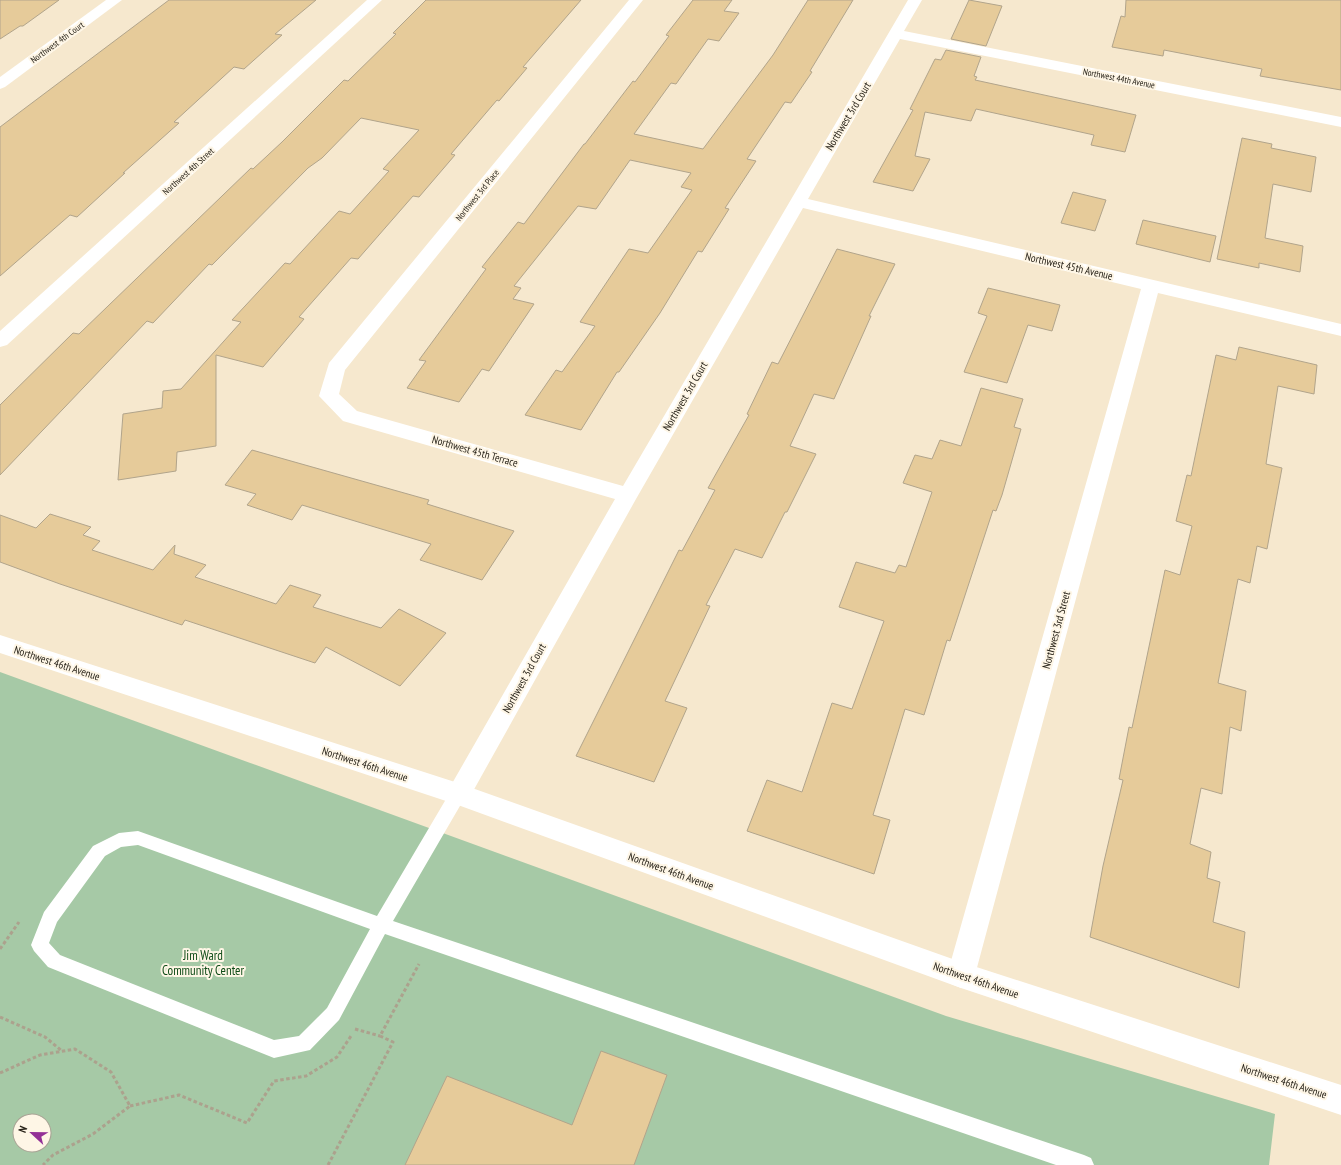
<svg xmlns="http://www.w3.org/2000/svg" width="1341" height="1165" font-family="'PT Sans Narrow',sans-serif">
<style>
.green{fill:#a6c9a6;fill-rule:evenodd}
.building{fill:#e6cb9a;stroke:#b1a48b}
.lines{fill:none;stroke-linecap:round;stroke-linejoin:round}
.path{stroke:#aca18d;stroke-width:3;stroke-dasharray:3.5 2.5;stroke-linecap:butt}
.service{fill:#fff;fill-rule:evenodd}
.minor{fill:#fff;fill-rule:evenodd}
.tertiary{fill:#fff;fill-rule:evenodd}
.labels{text-anchor:middle;dominant-baseline:central;stroke-width:4;stroke-linejoin:round;paint-order:stroke}
.far-street-label{font-size:9px;fill:#282319;stroke:#fef6e6}
.street-label{font-size:11px;fill:#282319;stroke:#fef6e6}
.near-park-label{font-size:13px;fill:#104c18;stroke:#fef6e6}
</style>
<rect width="100%" height="100%" fill="#f6e8ce"/>
<!-- green -->
<path class="green" d="M0,672l946,344 329,98 -6,51h-1269zM20,1121h24v24h-24z"/>
<!-- building -->
<g class="building">
<path d="M0,0h59l-36,26h-3l-20,13z"/>
<path d="M169,0h147l-41,34 7,1 -38,34 -10,-2 -60,55 5,1 -56,50h2l-48,44 -7,-2 -70,61v-149z"/>
<path d="M426,0h155l-58,67 4,1 -28,33 -2,-1 -46,54 4,1 -36,42 -6,-1 -55,63 -7,-1 -52,59 5,2 -41,48 -47,-12v91l-39,6 -1,19 -58,9 5,-66 39,-6 1,-17 18,-2 60,-67 -9,-2 53,-57 5,1 49,-53 11,3 39,-43 -6,-2 36,-39 -58,-12 -39,40 -14,10 -96,97 -3,-1 -56,59 -6,-2 -147,154v-70l73,-72 6,1 172,-166 2,1 29,-27 62,-62 4,1 48,-47 -3,-1z"/>
<path d="M693,0h39l-8,11 15,2 -20,28 -11,-2 -32,45 -5,-1 -37,51 69,15 70,-94 35,-55h45l-43,71 2,1 -21,31 -6,-1 -38,57 9,2 -31,47 4,1 -27,43 -4,-1 -38,62 -41,59h-2l-36,58 -56,-15 31,-45 6,2 33,-46 -15,-4 49,-73 19,4 44,-63 -11,-3 10,-14 -61,-13 -34,49 -18,-3 -64,80 7,2 -8,11 21,5 -45,67 -7,-2 -23,33 -52,-14 19,-27 -7,-1 67,-91 -4,-2 36,-45 6,2 60,-80h1l48,-63 2,1 34,-46 -3,-1z"/>
<path d="M969,0l33,6 -16,40 -35,-7z"/>
<path d="M1126,0h215v90l-81,-14 2,-7 -98,-19 -1,6 -51,-9 9,-31 4,1z"/>
<path d="M946,50l35,7 -7,19 3,1 -2,3 161,35 -11,37 -34,-7 3,-10 -118,-26 -5,12 -46,-9 -10,44 15,3 -17,32 -40,-9 40,-72 -3,-1 25,-50 6,1z"/>
<path d="M1242,138l30,6 -1,4 45,9 -5,35 -38,-8 -8,54 38,8 -3,26 -41,-9v5l-42,-9z"/>
<path d="M1073,192l33,8 -11,31 -34,-8z"/>
<path d="M1143,220l73,16 -6,26 -74,-18z"/>
<path d="M837,249l58,15 -26,52h2l-37,83 -20,-5 -24,52 26,8 -29,58h-2l-23,46 -27,-9 -29,56 4,1 -45,95 22,7 -33,74 -78,-26 103,-206 3,1 33,-61 -7,-2 41,-73 -2,-1 25,-52 6,2z"/>
<path d="M988,288l72,17 -8,26 -24,-6 -21,58 -43,-11 23,-56 -9,-3z"/>
<path d="M1239,347l78,18 -3,29 -36,-8 -12,78 16,4 -15,81 -10,-3 -7,37 -12,-4 -20,104 28,8 -5,40 -11,-4 -8,67 -21,-6 -11,56 21,8 -4,26 13,4 -7,40 32,10 -6,56 -149,-51 13,-71 20,-86 -4,-1 10,-52 3,1 33,-158 15,5 12,-49 -16,-5 11,-46 4,1 25,-121 20,5z"/>
<path d="M981,388l42,11 -9,28 7,2 -19,66 -6,16 -3,-1 -43,131 -3,-1 -23,75 -19,-6 -32,106 17,5 -16,54 -127,-43 20,-51 35,12 30,-89 20,6 32,-88 -45,-14 17,-45 39,11 4,-8 7,2 26,-75 -29,-9 12,-28 17,4 8,-19 21,6z"/>
<path d="M252,450l177,50 -2,4 87,27 -32,49 -62,-20 11,-16 -129,-39 -10,15 -45,-15 9,-11 -31,-9z"/>
<path d="M50,514l41,13 -8,8 17,6 -8,9 61,20 22,-25 -1,9 32,11 -11,12 81,27 14,-19 31,10 -8,12 68,21 18,-19 47,24 -46,53 -74,-39 -11,16 -130,-43 -3,5 -122,-41 -60,-22v-47l36,13z"/>
<path d="M601,1051l66,24 -33,90h-229l42,-89 125,49z"/>
</g>
<g class="lines">
<!-- path -->
<g class="path">
<path d="M0,949l19,-27"/>
<path d="M0,1017l45,20 17,14"/>
<path d="M355,1029l25,7"/>
<path d="M0,1073l40,-18 35,-6 36,23 19,34 -37,28 -40,21 -10,10"/>
<path d="M130,1106l49,-11 68,28 27,-42 32,-5 31,-19 14,-21"/>
<path d="M328,1165l65,-123 -13,-6 39,-72"/>
</g>
<!-- service -->
<path class="service" d="M458,787l6,2 2,5 -2,5 -71,122 691,234 7,3 3,7h-38l-671,-231 -46,86 -29,30 -36,8 -226,-91 -14,-16 -3,-6 13,-33 49,-66 26,-13 19,-2 239,85 75,-127zM138,845l232,84 -43,79 -28,28 -25,4 -214,-85 -11,-12 8,-21 48,-66 16,-9z"/>
<!-- minor -->
<g class="minor">
<path d="M106,0h16l-117,87 -5,2v-12z"/>
<path d="M367,0h15l-375,345 -7,2v-16z"/>
<path d="M629,0h14l-298,370 -6,24 18,17 266,75 285,-486h14l-18,31 437,86v10l-441,-88 -92,160 533,125v12l-183,-43 -183,682 -4,9 -10,4 -10,-4 -4,-9 194,-686 -338,-81 -167,291 -169,303 -9,3 -9,-3 -3,-8 169,-295 -272,-78 -24,-25 10,-33z"/>
</g>
<!-- tertiary -->
<path class="tertiary" d="M0,635l458,148 503,179 380,123v30l-380,-127 -503,-183 -458,-152z"/>
</g>
<g class="labels">
<!-- far-street labels -->
<g class="far-street-label">
<text transform="translate(57 42) rotate(-36)">Northwest 4th Court</text>
<text transform="translate(1119 78) rotate(11)">Northwest 44th Avenue</text>
<text transform="translate(188 171) rotate(-42)">Northwest 4th Street</text>
<text transform="translate(477 195) rotate(-51)">Northwest 3rd Place</text>
</g>
<!-- street labels -->
<g class="street-label">
<text transform="translate(848 116) rotate(-59)">Northwest 3rd Court</text>
<text transform="translate(1069 266) rotate(13)">Northwest 45th Avenue</text>
<text transform="translate(685 396) rotate(-60)">Northwest 3rd Court</text>
<text transform="translate(475 451) rotate(16)">Northwest 45th Terrace</text>
<text transform="translate(1056 630) rotate(-75)">Northwest 3rd Street</text>
<text transform="translate(57 663) rotate(18)">Northwest 46th Avenue</text>
<text transform="translate(524 678) rotate(-61)">Northwest 3rd Court</text>
<text transform="translate(365 764) rotate(18)">Northwest 46th Avenue</text>
<text transform="translate(671 871) rotate(20)">Northwest 46th Avenue</text>
<text transform="translate(976 980) rotate(19)">Northwest 46th Avenue</text>
<text transform="translate(1284 1081) rotate(18)">Northwest 46th Avenue</text>
</g>
<!-- near-park labels -->
<g class="near-park-label">
<text x="203" y="955">Jim Ward<tspan x="203" dy="15">Community Center</tspan></text>
</g>
</g>
<!-- north arrow -->
<g transform="translate(32 1133) rotate(292)"><circle r="19" fill="#fef6e6" stroke="#a8a294"/>
<path d="M0-3L7 15L0 10L-7 15Z" fill="#933096"/>
<text y="-6" font-size="11" font-weight="bold" text-anchor="middle" fill="#282319">N</text>
</g>
</svg>
